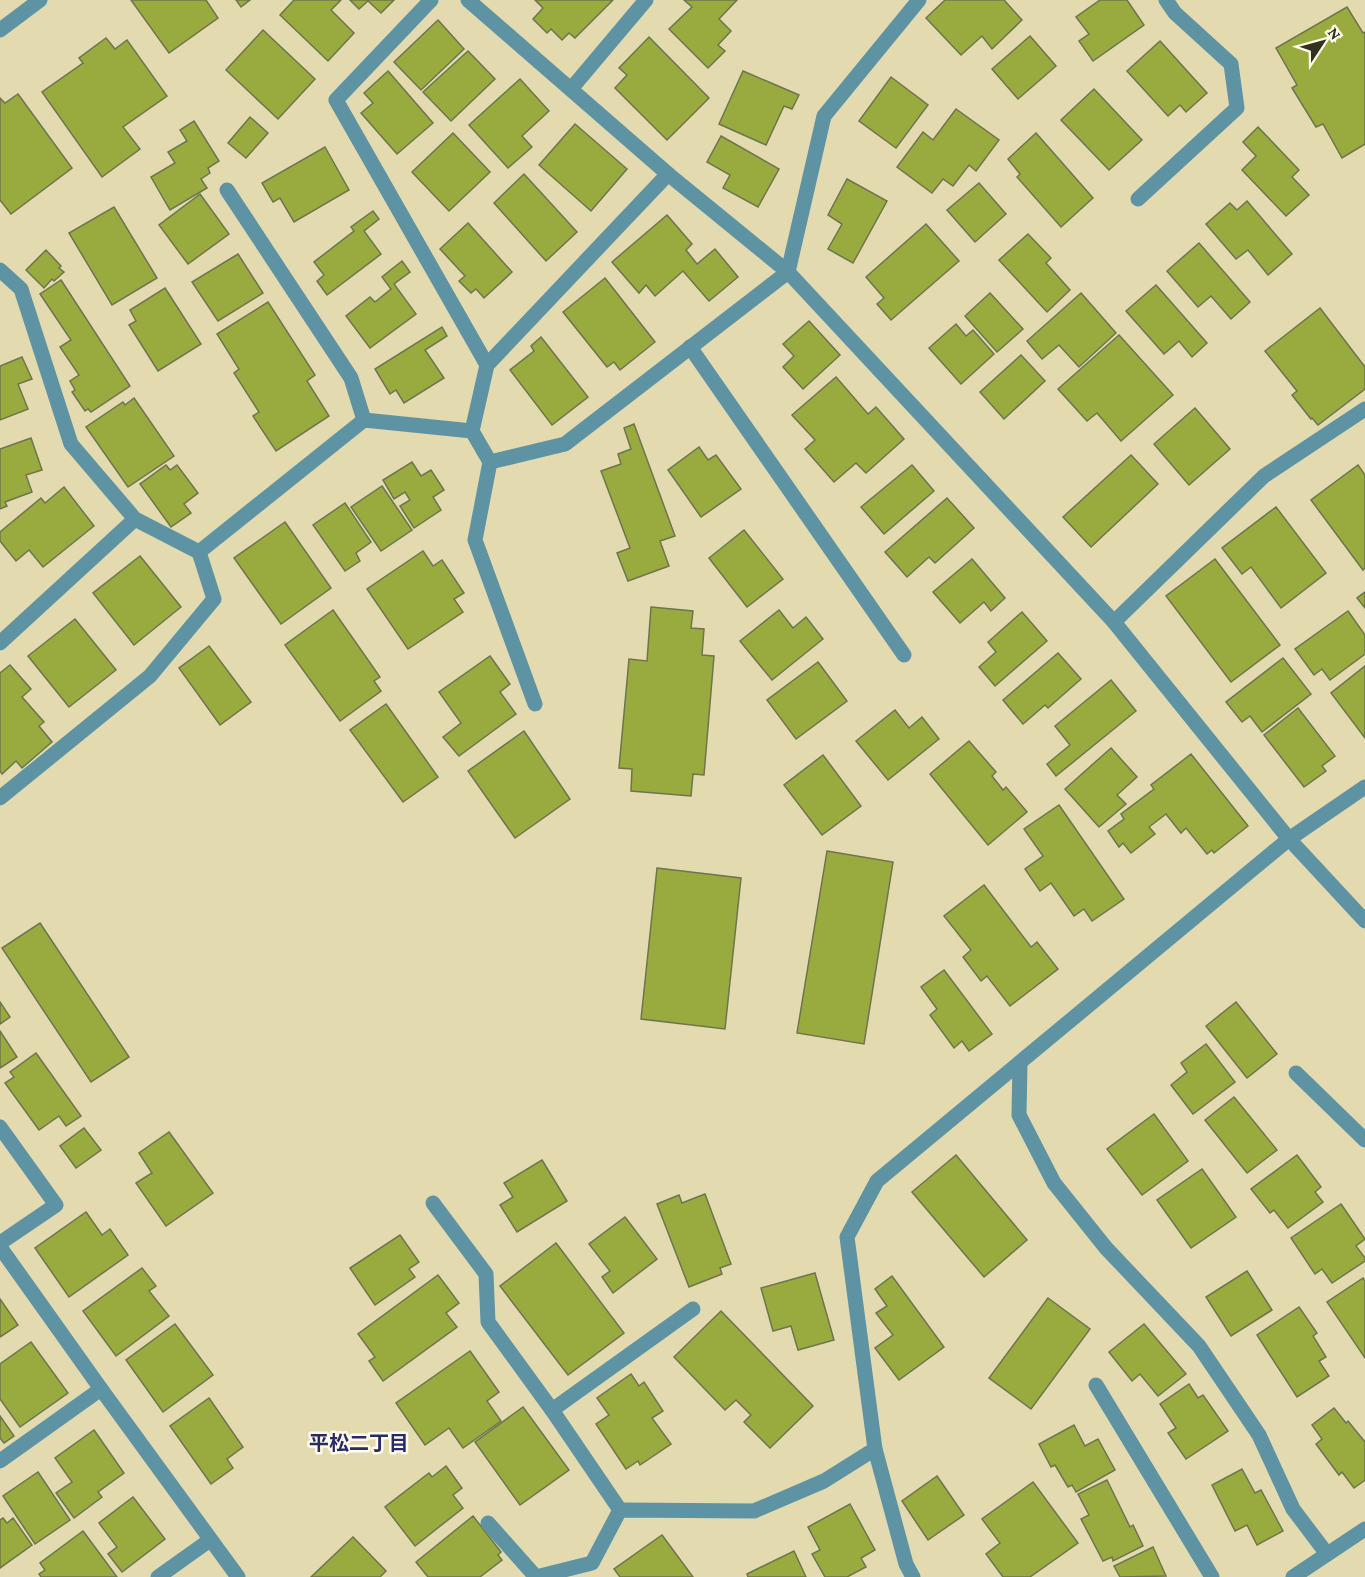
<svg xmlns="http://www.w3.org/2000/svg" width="1365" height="1577" font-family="'Crimson Pro','Noto Sans JP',serif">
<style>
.building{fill:#99ab3e;stroke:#6d754f;stroke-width:1.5}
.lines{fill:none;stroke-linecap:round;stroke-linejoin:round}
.minor{stroke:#5e93a3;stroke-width:15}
.labels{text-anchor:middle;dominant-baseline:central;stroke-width:5;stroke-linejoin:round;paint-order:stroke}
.neighbourhood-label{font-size:20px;font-weight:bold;fill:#292b65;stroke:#fefbea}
</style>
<rect width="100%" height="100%" fill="#e3dab0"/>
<!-- building -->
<g class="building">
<path d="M131,0h75l12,18 -49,35z"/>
<path d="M236,0h14l-9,7z"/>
<path d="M294,0h47l-10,10 23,23 -26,28 -48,-46z"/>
<path d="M350,0h44l-13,13 -13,-12 -9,8z"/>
<path d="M535,0h78l-38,38 -6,-5 -7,7 -11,-11 -4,4 -14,-14 10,-11z"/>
<path d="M684,0h53l-18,19 12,12 -13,14 7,6 -17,17 -39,-39 23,-22z"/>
<path d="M945,0h59l18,20 -30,29 -10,-13 -21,19 -35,-37z"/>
<path d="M1100,0h27l17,25 -51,36 -14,-20 10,-7 -13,-17z"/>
<path d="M1347,7l16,26 2,-1v112l-23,14 -19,-34 -7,3 -24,-39 5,-3 -21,-37z"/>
<path d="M438,20l26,29 -43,41 -27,-28z"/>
<path d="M263,30l52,49 -37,40 -52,-49z"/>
<path d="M1030,36l26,30 -38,33 -26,-30z"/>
<path d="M649,37l60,61 -42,42 -52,-52 12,-13 -8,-7z"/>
<path d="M106,38l9,11 12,-9 40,56 -44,31 17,22 -38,28 -60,-85 41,-29 -4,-5z"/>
<path d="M1160,41l47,52 -21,19 -6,-7 -12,11 -41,-45z"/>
<path d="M468,51l27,28 -44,42 -28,-29z"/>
<path d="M388,71l45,52 -36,31 -36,-41 12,-10 -9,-10z"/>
<path d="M743,71l56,24 -7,14 -8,-3 -18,39 -47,-21z"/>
<path d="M891,77l37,28 -32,43 -37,-27z"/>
<path d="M520,79l29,32 -27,25 10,11 -24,21 -39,-43z"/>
<path d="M1094,89l48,51 -33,30 -48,-50z"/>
<path d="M18,94l54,74 -61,46 -11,-14v-102l5,5z"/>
<path d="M956,109l43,31 -23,31 -7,-6 -16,21 -10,-7 -11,14 -35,-26 26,-35 10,8z"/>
<path d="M250,117l18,16 -22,25 -18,-15z"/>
<path d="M194,121l25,40 -11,7 2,5 -9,6 6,9 -37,22 -19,-33 24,-14 -7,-11 19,-11 -7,-11z"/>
<path d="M575,124l52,45 -36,42 -52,-46z"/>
<path d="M1258,127l41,43 -7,7 17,18 -23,21 -44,-46 14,-14 -13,-14z"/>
<path d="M453,133l37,39 -41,39 -37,-39z"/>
<path d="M1036,133l57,65 -32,29 -44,-50 3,-3 -12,-15z"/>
<path d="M721,136l58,33 -21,38 -35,-19 7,-13 -23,-13z"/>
<path d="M325,147l24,43 -55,32 -14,-24 -7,4 -11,-19z"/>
<path d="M524,174l53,58 -31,29 -52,-58z"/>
<path d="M847,179l40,22 -34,62 -25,-14 14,-25 -14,-9z"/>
<path d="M979,183l27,31 -31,28 -28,-32z"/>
<path d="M200,194l29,40 -41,30 -29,-39z"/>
<path d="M1247,201l45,53 -24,21 -20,-25 -12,9 -30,-35 24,-21 7,7z"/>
<path d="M114,207l43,71 -45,27 -43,-72z"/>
<path d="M373,211l6,8 -15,12 17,23 -54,41 -10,-14 7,-6 -10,-13 40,-31 -3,-4z"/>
<path d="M667,215l25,29 -6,6 11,14 18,-15 23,28 -29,24 -26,-30 -28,25 -9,-11 -7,8 -27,-31z"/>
<path d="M468,223l44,49 -28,26 -8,-9 -5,4 -12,-12 6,-5 -25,-27z"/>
<path d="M926,224l33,37 -68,59 -14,-16 7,-6 -18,-21z"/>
<path d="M1028,234l23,24 -5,5 24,27 -23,22 -48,-52z"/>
<path d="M1199,243l51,59 -19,17 -20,-23 -13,11 -31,-36z"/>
<path d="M46,250l15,16 -2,2 5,4 -10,9 -2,-2 -8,9 -18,-18z"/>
<path d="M238,254l25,39 -45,28 -26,-39z"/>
<path d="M402,261l8,11 -16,12 22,30 -46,34 -24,-32 24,-19 5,5 16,-13 -9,-12z"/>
<path d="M605,278l50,64 -35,28 -6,-8 -7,5 -44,-55z"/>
<path d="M61,280l69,106 -39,26 -3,-3 -3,2 -13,-19 3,-2 -5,-9 9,-6 -19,-28 11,-7 -31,-46z"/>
<path d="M1156,285l51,58 -15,14 -13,-16 -15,13 -38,-43z"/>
<path d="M165,288l36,56 -43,27 -29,-46 7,-4 -6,-11z"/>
<path d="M990,293l33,36 -26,23 -32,-36z"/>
<path d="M1081,293l35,40 -37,34 -20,-22 -17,14 -15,-18z"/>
<path d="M268,302l47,73 -8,6 22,35 -53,35 -23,-35 6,-4 -25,-39 5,-4 -22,-35z"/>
<path d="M1320,308l45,59v22l-47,36 -6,-7 -1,1 -19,-24 5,-4 -32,-40z"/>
<path d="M809,321l31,34 -37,34 -20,-22 11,-11 -11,-12z"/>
<path d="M956,324l10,12 7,-6 21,24 -33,30 -32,-36z"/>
<path d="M442,327l5,9 -22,14 19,28 -40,25 -8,-13 -6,4 -15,-25z"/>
<path d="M1119,335l54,60 -52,46 -24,-28 -10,8 -29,-32z"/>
<path d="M541,337l47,60 -36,28 -42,-55 24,-19 -3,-5z"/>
<path d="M1021,355l24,26 -41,38 -24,-27z"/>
<path d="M22,357l10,22 -14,5 10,25 -28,11v-54z"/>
<path d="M836,377l32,37 8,-7 28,32 -38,34 -10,-10 -22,19 -29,-33 10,-9 -23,-25z"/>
<path d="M134,398l40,58 -46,31 -42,-60 37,-25 2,3z"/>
<path d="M1195,408l35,41 -41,36 -35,-41z"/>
<path d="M634,424l41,112 -15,5 9,25 -41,15 -11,-28 13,-5 -29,-77 20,-7 -3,-10 13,-5 -7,-21z"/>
<path d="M31,438l11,32 -16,5 6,17 -27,10 2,4 -7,3v-60z"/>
<path d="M699,447l9,13 8,-5 25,34 -40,28 -33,-47z"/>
<path d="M1131,455l27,29 -67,63 -28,-30z"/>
<path d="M412,462l9,14 10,-6 13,20 -11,7 8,13 -27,18 -14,-22 10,-6 -5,-8 -11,7 -11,-19z"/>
<path d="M166,465l4,5 7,-5 21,28 -14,11 7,9 -20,14 -31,-43z"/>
<path d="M912,465l22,26 -50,43 -23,-27z"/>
<path d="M1358,465l7,10v93l-2,2 -52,-70z"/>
<path d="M382,486l30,44 -31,21 -30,-44z"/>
<path d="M64,487l30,39 -51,41 -14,-17 -13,11 -16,-20v-9l41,-34 4,5z"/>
<path d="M947,498l27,30 -39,35 -6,-6 -22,20 -22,-25z"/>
<path d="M345,503l26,39 -15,11 4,8 -15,10 -32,-46z"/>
<path d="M1276,507l50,66 -45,35 -30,-41 -9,7 -20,-26z"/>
<path d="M285,522l46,66 -50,36 -47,-66z"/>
<path d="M744,530l39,49 -36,28 -38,-49z"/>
<path d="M423,551l10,15 9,-6 22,33 -10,6 9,13 -55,37 -41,-60z"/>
<path d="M140,556l41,51 -47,38 -41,-52z"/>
<path d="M972,559l33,39 -14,13 -7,-9 -24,21 -27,-31z"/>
<path d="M1215,559l65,86 -49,37 -65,-86z"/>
<path d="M1365,592v16l-8,-10z"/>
<path d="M651,607l42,4 -2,17 13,1 -2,26 12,1 -10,119 -11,-1 -2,22 -60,-5 1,-22 -13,-1 10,-109 18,2z"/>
<path d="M333,610l47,67 -6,4 7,10 -41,30 -55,-76z"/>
<path d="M779,610l14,18 13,-11 17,22 -51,41 -32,-39z"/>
<path d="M1348,611l17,24v19l-35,26 -8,-11 -8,6 -19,-26z"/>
<path d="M1022,612l25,29 -52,45 -16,-19 17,-15 -8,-10z"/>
<path d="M75,619l41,51 -47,37 -41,-51z"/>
<path d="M209,646l42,56 -31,23 -41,-57z"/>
<path d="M1058,653l23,26 -33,29 -3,-3 -22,19 -20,-24z"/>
<path d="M490,656l20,28 -10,8 16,22 -57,42 -16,-19 18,-14 -22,-31z"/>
<path d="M1283,658l28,36 -49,38 -12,-16 -8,6 -16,-20z"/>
<path d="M818,662l29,39 -51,38 -29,-39z"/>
<path d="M10,665l21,24 -9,8 22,25 -5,4 13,16 -30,26 -6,-7 -14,13 -2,-3v-98z"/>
<path d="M1365,666v72l-34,-45z"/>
<path d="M1111,680l25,31 -80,65 -9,-12 23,-19 -15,-19z"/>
<path d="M386,704l52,73 -35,25 -53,-72z"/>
<path d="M1298,708l37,48 -13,10 4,5 -22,16 -40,-52z"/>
<path d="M895,710l14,18 13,-11 17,22 -51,41 -32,-39z"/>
<path d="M524,731l46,68 -55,39 -47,-67z"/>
<path d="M969,741l27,31 -4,4 11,14 3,-3 21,25 -39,33 -58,-71z"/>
<path d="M1111,748l26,29 -20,18 9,9 -27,23 -34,-38z"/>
<path d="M1191,754l57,72 -34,27 -2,-3 -5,4 -21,-26 -5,5 -15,-19 -17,13 6,7 -24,19 -8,-10 -4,4 -11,-16 16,-12 -3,-5 33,-25 -3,-4z"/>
<path d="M823,755l38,51 -39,29 -38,-50z"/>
<path d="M1059,805l65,94 -32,22 -8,-12 -10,7 -23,-33 -11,8 -15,-22 18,-13 -19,-27z"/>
<path d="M827,851l66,11 -29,182 -67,-11z"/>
<path d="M657,868l84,10 -16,151 -84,-10z"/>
<path d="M984,885l47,62 6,-5 21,27 -48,37 -23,-30 -6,5 -18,-24 8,-7 -27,-34z"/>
<path d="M40,923l89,134 -38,25 -89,-134z"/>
<path d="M944,970l48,64 -23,17 -7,-10 -8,7 -24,-33 7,-6 -16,-22z"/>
<path d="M0,1002l10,15 -10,7z"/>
<path d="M1236,1002l41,52 -30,24 -41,-52z"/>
<path d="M0,1031l17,26 -17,11z"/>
<path d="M1206,1044l29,38 -42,32 -22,-29 16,-13 -6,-9z"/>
<path d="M36,1053l45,63 -15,10 -7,-10 -20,14 -34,-47 9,-6 -4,-5z"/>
<path d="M1234,1097l43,53 -30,23 -42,-53z"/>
<path d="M1154,1114l34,47 -46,34 -35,-46z"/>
<path d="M84,1128l17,22 -25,18 -16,-22z"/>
<path d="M169,1132l44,61 -47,33 -30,-43 16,-10 -13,-20z"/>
<path d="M956,1155l71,85 -43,37 -72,-85z"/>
<path d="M1297,1155l24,32 -6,5 8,10 -35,26 -14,-18 -4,3 -19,-24z"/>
<path d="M542,1160l25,41 -50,31 -17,-27 13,-8 -9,-14z"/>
<path d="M1202,1169l34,48 -45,31 -34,-48z"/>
<path d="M705,1194l26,70 -11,4 2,6 -33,13 -32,-83 22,-9 3,8z"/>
<path d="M1341,1204l24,35 -9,7 9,12v3l-33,22 -10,-14 -7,5 -24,-36z"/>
<path d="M86,1212l16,23 8,-6 18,26 -59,42 -34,-49z"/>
<path d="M625,1217l32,42 -44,34 -11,-16 8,-6 -21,-27z"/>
<path d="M400,1235l19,27 -10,7 6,8 -40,28 -25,-37z"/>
<path d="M556,1243l68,90 -56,42 -68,-89z"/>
<path d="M142,1268l14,18 -7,5 20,25 -53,40 -33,-45z"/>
<path d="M1247,1271l25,39 -41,26 -25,-39z"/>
<path d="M815,1273l19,67 -36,10 -7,-24 -18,5 -12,-43z"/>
<path d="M438,1275l21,28 -13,10 11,14 -74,54 -14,-20 6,-4 -17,-23z"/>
<path d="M892,1276l52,71 -45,33 -24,-32 18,-13 -17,-22 11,-7 -12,-17z"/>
<path d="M1363,1278l2,3v77l-38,-56z"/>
<path d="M1048,1298l42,31 -59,80 -42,-31z"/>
<path d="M0,1299l18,26 -18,12z"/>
<path d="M1299,1307l18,26 -4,3 13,21 -7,4 10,15 -32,21 -40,-62z"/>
<path d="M721,1311l92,95 -43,42 -26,-26 7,-7 -15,-15 -11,10 -51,-53z"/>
<path d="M175,1324l38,51 -50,37 -37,-52z"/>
<path d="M1144,1324l42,50 -28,22 -18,-22 -8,7 -23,-29z"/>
<path d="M31,1342l37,51 -48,34 -20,-28v-35z"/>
<path d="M470,1351l29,41 -12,9 14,20 -38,27 -14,-20 -24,17 -29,-42z"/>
<path d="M631,1374l8,12 5,-4 19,29 -11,7 19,26 -31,21 -2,-4 -12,8 -30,-45 13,-9 -12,-17z"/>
<path d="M1189,1384l9,14 5,-3 25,36 -42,28 -18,-26 8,-5 -16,-24z"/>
<path d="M209,1398l34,49 -16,12 6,9 -22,16 -41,-58z"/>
<path d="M523,1407l46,63 -49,35 -45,-63z"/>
<path d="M1334,1408l12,15 2,-2 17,21v38l-11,8 -12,-16 -3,3 -23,-31 6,-5 -10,-14z"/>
<path d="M0,1416l14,20 -10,7 -4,-5z"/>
<path d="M1074,1425l11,21 13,-7 17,31 -39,22 -4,-7 -4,2 -13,-22 -4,2 -12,-23z"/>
<path d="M94,1430l30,43 -26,19 4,5 -28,21 -18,-25 16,-11 -17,-24z"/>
<path d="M446,1466l16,22 -9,7 10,13 -48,38 -30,-39 44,-34 3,4z"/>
<path d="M1242,1469l13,24 6,-3 22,41 -26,14 -10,-20 -12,6 -23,-46z"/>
<path d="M38,1472l32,48 -35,24 -32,-48z"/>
<path d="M937,1476l27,39 -36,25 -26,-39z"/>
<path d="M1107,1480l23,47 3,-2 10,21 -30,15 -1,-4 -9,4 -22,-42 8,-4 -11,-21z"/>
<path d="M1033,1482l45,61 -48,34h-27l-17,-23 14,-11 -18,-24z"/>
<path d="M133,1497l32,42 -43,33 -14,-18 9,-7 -18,-24z"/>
<path d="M850,1504l25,46 -14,8 5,9 -19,10h-22l-13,-23 8,-4 -12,-23z"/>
<path d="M473,1516l28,36 -3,3 4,5 -22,17h-52l-12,-15z"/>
<path d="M3,1518l4,5 6,-5 19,27 -32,23v-48z"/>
<path d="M83,1531l34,46h-76l-2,-3 6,-4 -5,-7z"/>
<path d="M662,1535l31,42h-73l-6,-8z"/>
<path d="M353,1537l33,34 -6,6h-69z"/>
<path d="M1153,1547l13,29 -46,1 -6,-11z"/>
<path d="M794,1551l12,26h-58l-1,-3z"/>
</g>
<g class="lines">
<!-- minor -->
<g class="minor">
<path d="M431,0l-95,100 151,265"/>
<path d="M468,0l200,174 120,98 326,350 175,217 76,82"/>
<path d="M0,30l40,-30"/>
<path d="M571,89l75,-89"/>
<path d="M227,190l124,188 13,42"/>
<path d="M1138,199l99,-91 -6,-44 -56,-51 -9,-13"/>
<path d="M0,270l21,19 50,155 64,75 64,33"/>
<path d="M690,347l214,308"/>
<path d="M472,431l15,-66 181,-191"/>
<path d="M490,462l-15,78 60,164"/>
<path d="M1114,622l150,-146 101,-67"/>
<path d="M0,643l135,-124"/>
<path d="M0,798l150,-122 64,-77 -15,-47 165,-132 108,11 18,31 75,-18 223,-172 36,-156 95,-116"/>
<path d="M1020,1063l-1,52 35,68 52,65 93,98 60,89 34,74 34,45"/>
<path d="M1296,1073l69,67"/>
<path d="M0,1127l56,78 -56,38"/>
<path d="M433,1203l53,71 2,48 64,88 68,100"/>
<path d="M0,1247l101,142 137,188"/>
<path d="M1096,1385l116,192"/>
<path d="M552,1410l141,-101"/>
<path d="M0,1461l101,-72"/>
<path d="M488,1523l48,54 56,-14 28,-53 134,1 70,-30 51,-32"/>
<path d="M158,1577l52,-37"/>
<path d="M913,1577l-7,-13 -31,-115 -28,-212 30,-56 412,-342 76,-52"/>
<path d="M1293,1577l72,-48"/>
</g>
</g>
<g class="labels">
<!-- neighbourhood labels -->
<g class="neighbourhood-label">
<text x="359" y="1443">平松二丁目</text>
</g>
</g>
<!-- north arrow -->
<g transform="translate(1323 42) rotate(54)" stroke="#fefbea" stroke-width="4.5" paint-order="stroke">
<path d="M0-4.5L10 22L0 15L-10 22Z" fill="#343020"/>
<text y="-9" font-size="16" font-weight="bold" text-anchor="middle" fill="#343020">N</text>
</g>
</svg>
